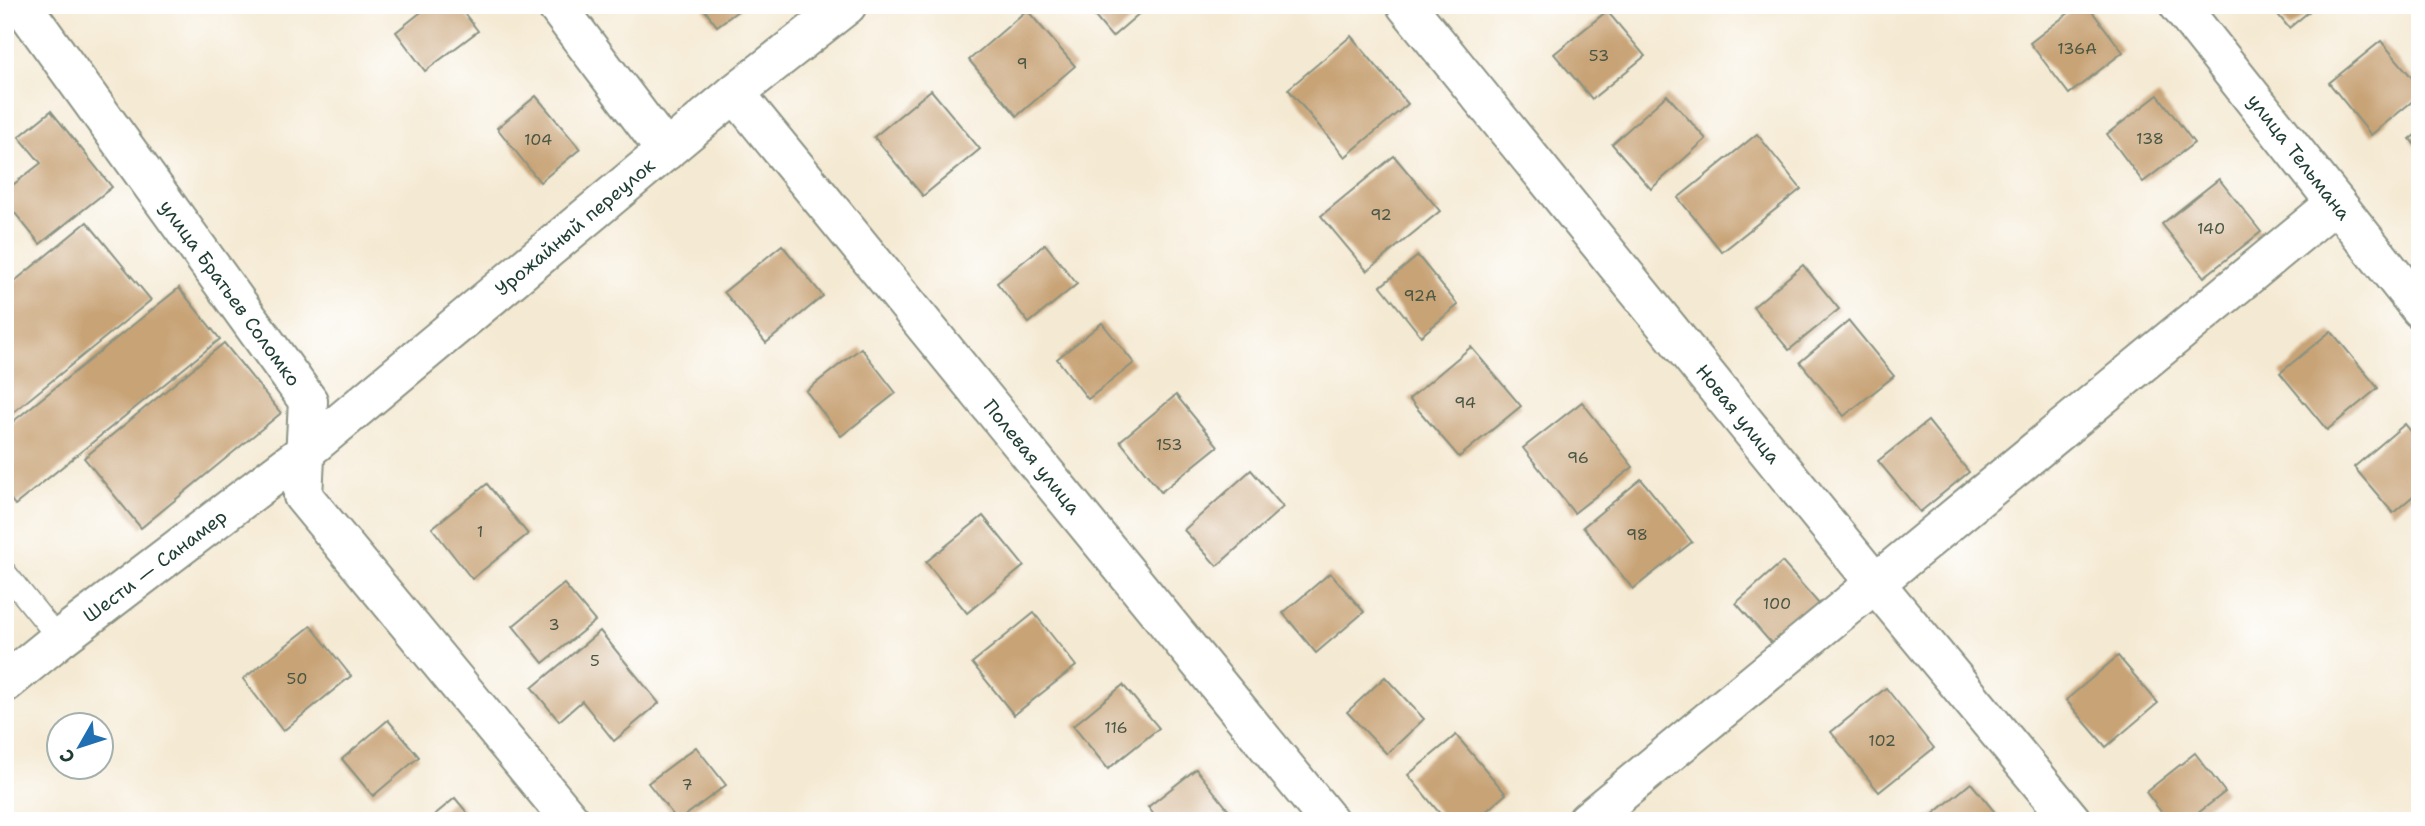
<svg xmlns="http://www.w3.org/2000/svg" width="2425" height="826" font-family="'Shantell Sans',sans-serif">
<style>
.building{fill:#c8a376}
.lines{fill:none;stroke-linecap:round;stroke-linejoin:round}
.lane-casing{stroke:#8a9383;stroke-width:24}
.street-casing{stroke:#8a9383;stroke-width:42}
.lane{stroke:#fff;stroke-width:21}
.street{stroke:#fff;stroke-width:38}
.labels{text-anchor:middle;dominant-baseline:central;stroke-width:5;stroke-linejoin:round;paint-order:stroke}
.number-label{font-size:16px;fill:#495644}
.street-label{font-size:19px;fill:#1f3d34;stroke:#fff}
</style>
<rect width="100%" height="100%" fill="#fff"/>
<filter id="ink" filterUnits="userSpaceOnUse"><feTurbulence type="fractalNoise" baseFrequency=".0143" numOctaves="2"/><feDisplacementMap in="SourceGraphic" scale="14" xChannelSelector="R" yChannelSelector="G"/><feConvolveMatrix kernelMatrix="1 2 1 2 8 2 1 2 1" color-interpolation-filters="sRGB"/></filter>
<filter id="wash" filterUnits="userSpaceOnUse"><feTurbulence type="fractalNoise" baseFrequency=".00686" numOctaves="4" result="noise"/><feDisplacementMap in="SourceGraphic" scale="28" xChannelSelector="R" yChannelSelector="G"/><feGaussianBlur stdDeviation="1.57" result="paint"/><feColorMatrix in="noise" values="0 0 0 0 0 0 0 0 0 0 0 0 0 0 0 0 0 1.4 0 .05"/><feComposite in="paint" operator="in"/></filter>
<g filter="url(#wash)">
<rect width="100%" height="100%" fill="#f4e9d2"/>
<g id="blocks">
<!-- building -->
<g class="building">
<path d="M430,5h28l20,26 -53,40 -29,-39z"/>
<path d="M701,5h45l-29,21z"/>
<path d="M1085,5h64l-37,32z"/>
<path d="M2079,5h8l36,47 -54,42 -39,-51z"/>
<path d="M2270,5h47l-28,23z"/>
<path d="M1027,10l48,56 -58,50 -48,-56z"/>
<path d="M1607,11l38,45 -53,43 -38,-45z"/>
<path d="M1351,36l57,68 -63,53 -57,-68z"/>
<path d="M2381,41l39,46v8l-49,40 -42,-52z"/>
<path d="M931,90l49,59 -57,47 -49,-59z"/>
<path d="M1667,95l39,44 -55,50 -39,-45z"/>
<path d="M2158,95l36,48 -51,39 -36,-48z"/>
<path d="M536,96l44,53 -40,33 -43,-54z"/>
<path d="M51,111l61,76 -72,57 -35,-43v-10l36,-28 -22,-26z"/>
<path d="M2420,131v20l-10,-12z"/>
<path d="M1757,134l44,55 -79,63 -44,-54z"/>
<path d="M1394,156l46,55 -73,60 -46,-55z"/>
<path d="M2219,179l42,53 -57,45 -42,-53z"/>
<path d="M87,222l64,78 -146,119v-130z"/>
<path d="M1045,244l32,40 -48,39 -32,-40z"/>
<path d="M782,245l41,51 -57,47 -42,-51z"/>
<path d="M1418,256l40,49 -37,31 -40,-50z"/>
<path d="M1803,265l36,44 -50,41 -36,-43z"/>
<path d="M179,288l41,51 -205,166 -10,-13v-64z"/>
<path d="M1849,321l45,55 -50,40 -44,-54z"/>
<path d="M1102,323l32,40 -46,36 -31,-40z"/>
<path d="M2331,331l47,57 -51,42 -47,-57z"/>
<path d="M224,343l57,70 -140,115 -57,-70z"/>
<path d="M1471,347l50,59 -62,51 -50,-58z"/>
<path d="M861,348l35,45 -55,43 -35,-45z"/>
<path d="M1176,395l42,51 -57,46 -41,-51z"/>
<path d="M1582,402l51,65 -59,46 -51,-65z"/>
<path d="M1928,421l41,51 -49,40 -42,-51z"/>
<path d="M2405,424l15,18v48l-27,23 -39,-46z"/>
<path d="M1251,470l32,37 -66,59 -33,-36z"/>
<path d="M1641,479l51,63 -59,47 -50,-62z"/>
<path d="M487,484l41,50 -56,45 -40,-51z"/>
<path d="M983,516l41,50 -57,47 -41,-51z"/>
<path d="M1782,562l37,42 -47,40 -36,-41z"/>
<path d="M1330,573l34,39 -48,41 -33,-40z"/>
<path d="M564,584l31,37 -52,42 -30,-37z"/>
<path d="M1034,613l42,53 -62,49 -42,-52z"/>
<path d="M311,626l40,50 -68,55 -40,-52z"/>
<path d="M600,631l59,72 -45,38 -32,-40 -23,20 -27,-33z"/>
<path d="M2118,656l40,47 -52,44 -40,-47z"/>
<path d="M1385,677l39,42 -37,35 -40,-42z"/>
<path d="M1123,685l36,43 -51,41 -35,-43z"/>
<path d="M1886,688l48,60 -55,44 -48,-60z"/>
<path d="M388,720l31,37 -46,39 -31,-37z"/>
<path d="M1456,735l50,59 -31,27h-29l-38,-46z"/>
<path d="M696,747l30,38 -48,36 -30,-38z"/>
<path d="M2195,753l30,39 -37,29h-20l-22,-29z"/>
<path d="M1196,769l38,48 -4,4h-71l-11,-14z"/>
<path d="M1971,783l31,38h-77z"/>
<path d="M455,798l19,23h-47z"/>
</g>
</g>
</g>
<g filter="url(#ink)">
<use href="#blocks" fill-opacity="0" stroke="#8a9383" stroke-width="2"/>
<g class="lines">
<defs>
<path id="lane" d="M5,572l54,67"/>
<g id="street">
<path d="M22,5l286,396 -5,95 268,325"/>
<path d="M556,5l110,146"/>
<path d="M1406,5l469,578 197,238"/>
<path d="M2179,5l241,304"/>
<path d="M735,93l594,728"/>
<path d="M5,683l54,-44 247,-188 429,-358 112,-88"/>
<path d="M1587,821l749,-618"/>
</g>
</defs>
<!-- lane casing -->
<use href="#lane" class="lane-casing"/>
<!-- street casing -->
<use href="#street" class="street-casing"/>
<!-- lane -->
<use href="#lane" class="lane"/>
<!-- street -->
<use href="#street" class="street"/>
</g>
</g>
<g class="labels">
<!-- number labels -->
<g class="number-label">
<text x="2077" y="48">136А</text>
<text x="1599" y="55">53</text>
<text x="1022" y="63">9</text>
<text x="2150" y="138">138</text>
<text x="538" y="139">104</text>
<text x="1381" y="214">92</text>
<text x="2211" y="228">140</text>
<text x="1420" y="295">92А</text>
<text x="1465" y="402">94</text>
<text x="1169" y="444">153</text>
<text x="1578" y="457">96</text>
<text x="480" y="531">1</text>
<text x="1637" y="534">98</text>
<text x="1777" y="603">100</text>
<text x="554" y="624">3</text>
<text x="595" y="660">5</text>
<text x="297" y="678">50</text>
<text x="1116" y="727">116</text>
<text x="1882" y="740">102</text>
<text x="687" y="784">7</text>
</g>
<!-- street labels -->
<g class="street-label">
<text transform="translate(2299 157) rotate(52)">улица Тельмана</text>
<text transform="translate(575 227) rotate(-40)">Урожайный переулок</text>
<text transform="translate(230 293) rotate(54)">улица Братьев Соломко</text>
<text transform="translate(1738 414) rotate(51)">Новая улица</text>
<text transform="translate(1032 457) rotate(51)">Полевая улица</text>
<text transform="translate(155 566) rotate(-37)">Шести — Санамер</text>
</g>
</g>
<!-- margin -->
<rect width="2425" height="826" fill="none" stroke="#fff" stroke-width="28"/>
<!-- north arrow -->
<g transform="translate(80 746) rotate(231)"><circle r="33" fill="#ffffff" stroke="#a5b1ae" stroke-width="2"/>
<path d="M0-5L12 26L0 18L-12 26Z" fill="#1f6fb2"/>
<text y="-10" font-size="19" font-weight="bold" text-anchor="middle" fill="#1f3d34">С</text>
</g>
</svg>
